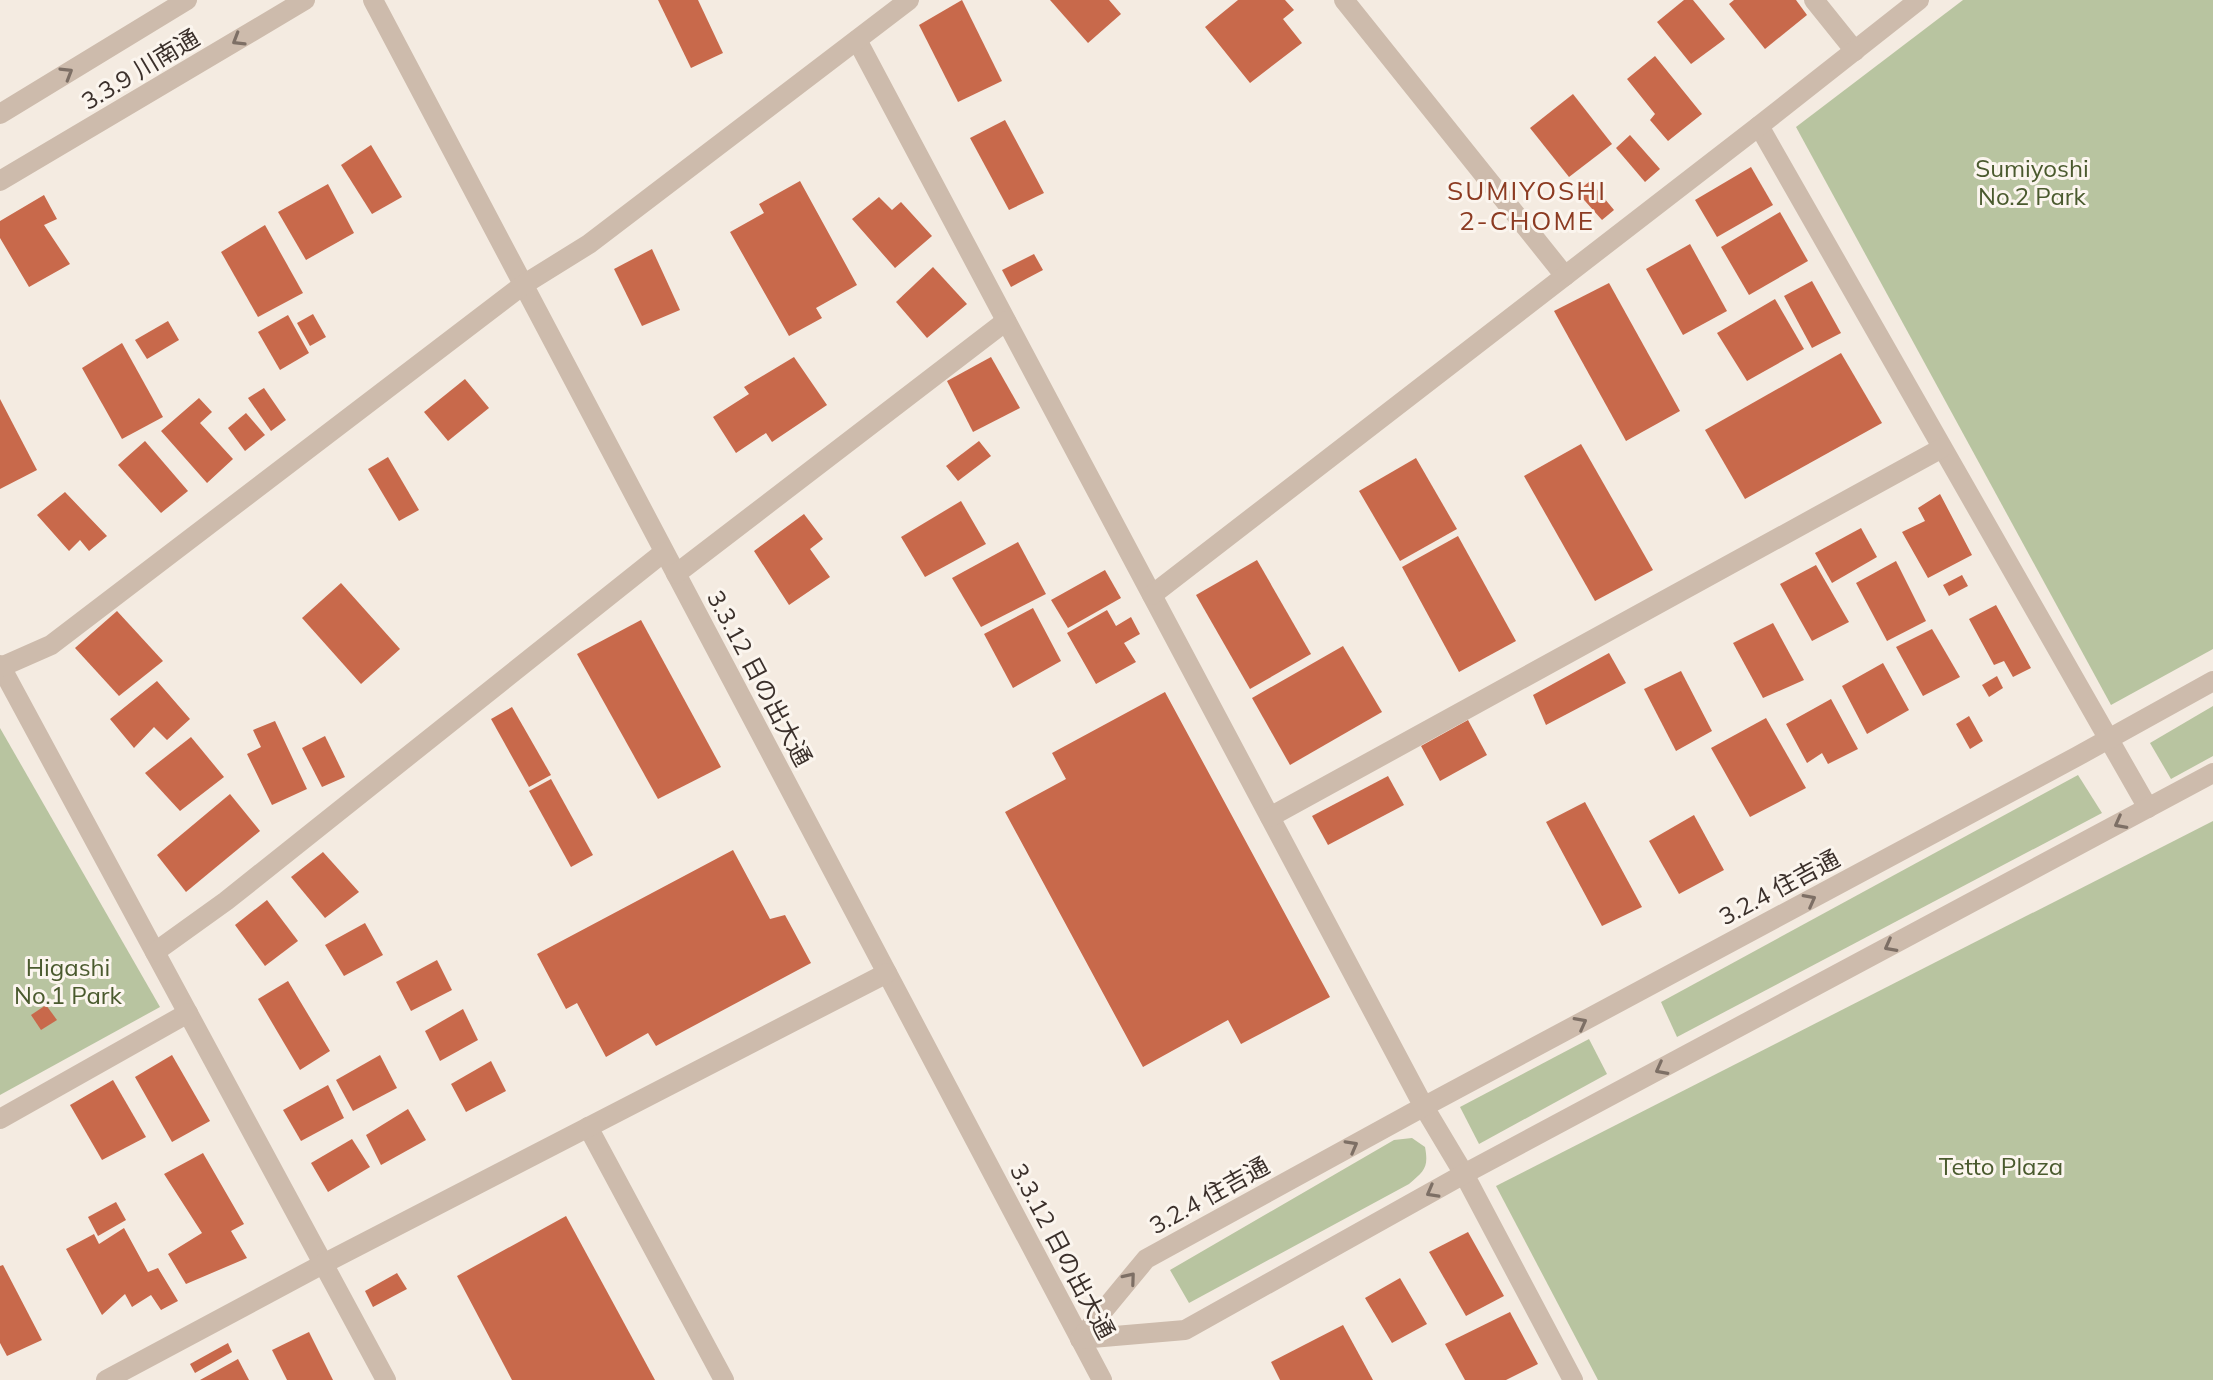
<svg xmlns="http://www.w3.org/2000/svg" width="2213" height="1380" font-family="Mulish,'Noto Sans JP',sans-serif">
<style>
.green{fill:#b8c4a0}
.building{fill:#c8694b}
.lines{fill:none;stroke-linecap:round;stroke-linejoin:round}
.minor{stroke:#cdbbac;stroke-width:20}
.oneway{stroke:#7d6f65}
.labels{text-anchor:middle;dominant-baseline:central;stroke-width:6;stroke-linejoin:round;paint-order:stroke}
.street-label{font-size:24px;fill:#3b302b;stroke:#fbf5ee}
.park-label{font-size:24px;fill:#4a5a2e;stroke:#fbf5ee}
.neighbourhood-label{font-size:26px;letter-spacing:2px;fill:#8c3b22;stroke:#fbf5ee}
</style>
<rect width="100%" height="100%" fill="#f4ebe1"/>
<!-- green -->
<g class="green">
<path d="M1963,0h250v649l-102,56 -315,-578z"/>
<path d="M2213,706v50l-42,23 -21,-36z"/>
<path d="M0,728l160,279 -160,88z"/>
<path d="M2078,775l24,38 -425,224 -16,-35z"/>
<path d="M2213,821v559h-615l-102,-194z"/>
<path d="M1589,1039l18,35 -128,70 -19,-37z"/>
<path d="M1412,1138l13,9c4,21 -1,24 -16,37l-220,119 -19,-33 224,-130z"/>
</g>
<!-- building -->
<g class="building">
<path d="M658,0h40l25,53 -32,15z"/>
<path d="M962,0l40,81 -44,21 -39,-77z"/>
<path d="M1050,0h59l12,14 -33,29z"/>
<path d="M1238,0h47l9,10 -11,9 19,24 -52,40 -45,-56z"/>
<path d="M1684,0h9l32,39 -34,25 -34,-42z"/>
<path d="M1734,0h62l11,15 -42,34 -36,-45z"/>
<path d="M1655,56l47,58 -34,27 -18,-21 5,-6 -28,-35z"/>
<path d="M1573,94l39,50 -43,33 -39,-49z"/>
<path d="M1005,120l39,73 -35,17 -39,-72z"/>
<path d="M1630,135l30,34 -15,13 -29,-34z"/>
<path d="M371,145l31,52 -30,17 -31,-49z"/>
<path d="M1751,167l22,38 -56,32 -22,-37z"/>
<path d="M800,181l57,104 -41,23 6,10 -33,18 -59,-104 34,-19 -5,-9z"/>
<path d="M1590,181l24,29 -12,10 -25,-28z"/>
<path d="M328,184l26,49 -48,27 -28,-48z"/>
<path d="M44,195l13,24 -13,6 26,39 -41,23 -29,-49v-17z"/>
<path d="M879,197l13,13 9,-8 31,34 -37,32 -43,-49z"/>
<path d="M1780,212l28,49 -59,34 -28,-48z"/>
<path d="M265,225l38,68 -45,24 -37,-65z"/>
<path d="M1690,244l37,67 -44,24 -37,-66z"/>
<path d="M652,249l28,61 -38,16 -28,-57z"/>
<path d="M1034,254l9,16 -32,17 -9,-17z"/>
<path d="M933,267l34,37 -40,34 -31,-36z"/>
<path d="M1812,281l29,52 -29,15 -28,-52z"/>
<path d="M1609,283l71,128 -54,30 -72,-130z"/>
<path d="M1775,299l29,50 -57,32 -30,-48z"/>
<path d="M313,314l13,23 -16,9 -13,-23z"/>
<path d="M288,315l21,38 -29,17 -22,-38z"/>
<path d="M168,321l11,19 -32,19 -12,-19z"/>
<path d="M122,343l41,74 -41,22 -40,-71z"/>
<path d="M1841,353l41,70 -137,76 -40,-69z"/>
<path d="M794,357l33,48 -55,37 -6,-9 -30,20 -23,-36 36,-23 -5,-7z"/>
<path d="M991,357l29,51 -47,24 -26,-51z"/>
<path d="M465,379l24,29 -41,33 -24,-29z"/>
<path d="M264,388l22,32 -15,11 -23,-33z"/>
<path d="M199,398l13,14 -12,11 33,36 -26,24 -46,-52z"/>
<path d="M0,399l37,71 -37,19z"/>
<path d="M246,413l19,22 -20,16 -17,-23z"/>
<path d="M145,441l43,50 -27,22 -43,-48z"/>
<path d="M979,441l12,15 -33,25 -12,-15z"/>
<path d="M1581,444l72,126 -58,31 -71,-125z"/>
<path d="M388,457l31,53 -20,11 -31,-52z"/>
<path d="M1416,458l41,71 -57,32 -41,-70z"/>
<path d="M65,492l42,44 -18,15 -9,-11 -11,11 -32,-36z"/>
<path d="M1940,494l32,61 -44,23 -26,-46 23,-11 -7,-13z"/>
<path d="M961,501l25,43 -61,33 -24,-40z"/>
<path d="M804,514l19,25 -13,10 20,28 -41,28 -35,-54z"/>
<path d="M1861,528l16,29 -45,26 -17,-30z"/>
<path d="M1458,536l58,105 -57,31 -57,-105z"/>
<path d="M1018,542l28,52 -65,33 -29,-49z"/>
<path d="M1257,560l54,94 -61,35 -54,-94z"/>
<path d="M1896,561l30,60 -39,20 -31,-58z"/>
<path d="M1816,565l33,57 -37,19 -32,-57z"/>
<path d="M1105,570l16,28 -53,30 -17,-28z"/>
<path d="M1962,575l6,11 -19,10 -6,-11z"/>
<path d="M341,583l59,66 -39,35 -59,-66z"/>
<path d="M1996,605l35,63 -18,9 -9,-16 -10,4 -25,-46z"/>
<path d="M1033,608l28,53 -48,27 -29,-54z"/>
<path d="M1107,610l9,16 15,-9 9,17 -16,9 12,19 -40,22 -29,-51z"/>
<path d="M117,611l46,50 -44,35 -44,-48z"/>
<path d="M641,620l80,147 -63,32 -81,-145z"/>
<path d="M1773,623l31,57 -41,18 -30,-55z"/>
<path d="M1932,629l28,48 -37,19 -27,-49z"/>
<path d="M1343,646l39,66 -92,53 -38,-67z"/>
<path d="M1609,653l17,30 -80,42 -13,-30z"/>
<path d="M1883,663l26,47 -42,24 -25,-48z"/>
<path d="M1681,671l31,60 -36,20 -32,-62z"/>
<path d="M1997,676l6,12 -14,9 -7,-12z"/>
<path d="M157,681l33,38 -23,21 -13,-13 -20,21 -24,-29z"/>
<path d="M1165,692l165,305 -89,47 -13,-24 -85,47 -138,-255 61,-33 -14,-26z"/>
<path d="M1831,699l27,50 -30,15 -6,-11 -15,10 -21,-39z"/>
<path d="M512,707l39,68 -22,12 -38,-68z"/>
<path d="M1969,716l14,25 -13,8 -14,-25z"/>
<path d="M1766,718l40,70 -56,29 -39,-69z"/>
<path d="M1468,720l19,35 -47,26 -19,-35z"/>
<path d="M275,721l32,68 -35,16 -25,-51 14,-7 -8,-17z"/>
<path d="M325,736l20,41 -23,10 -20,-39z"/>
<path d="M191,737l33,40 -44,34 -35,-38z"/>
<path d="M1388,776l16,29 -76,40 -16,-29z"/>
<path d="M551,779l42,76 -22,12 -42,-76z"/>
<path d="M230,794l30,37 -74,61 -29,-37z"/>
<path d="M1585,802l57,105 -40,19 -56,-104z"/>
<path d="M1694,815l30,55 -45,24 -30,-53z"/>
<path d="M733,850l37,69 15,-4 26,48 -155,83 -8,-13 -42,24 -29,-54 -11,6 -29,-55z"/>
<path d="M323,852l36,40 -34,26 -34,-41z"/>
<path d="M267,900l31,41 -33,25 -30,-41z"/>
<path d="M365,923l18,32 -39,21 -19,-31z"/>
<path d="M437,960l15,30 -41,21 -15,-29z"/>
<path d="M288,981l42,70 -30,19 -42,-71z"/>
<path d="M46,1005l11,15 -16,10 -10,-15z"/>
<path d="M463,1009l15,31 -38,21 -15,-30z"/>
<path d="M172,1055l38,66 -38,21 -37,-65z"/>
<path d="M380,1055l17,33 -44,23 -17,-31z"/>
<path d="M491,1061l15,30 -40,21 -15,-28z"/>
<path d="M113,1080l33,57 -44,23 -32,-55z"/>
<path d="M328,1085l16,33 -43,23 -18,-31z"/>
<path d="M408,1109l18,31 -45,25 -15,-30z"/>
<path d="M352,1139l18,28 -42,25 -17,-29z"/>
<path d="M203,1153l41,71 -13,7 16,27 -61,26 -18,-30 34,-21 -38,-59z"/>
<path d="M116,1202l10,18 -28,16 -10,-19z"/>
<path d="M566,1216l89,164h-143l-55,-104z"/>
<path d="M124,1228l24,44 10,-4 20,33 -17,9 -10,-15 -19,12 -7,-13 -23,21 -36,-66 28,-15 5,10z"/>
<path d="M1468,1232l36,64 -38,20 -37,-64z"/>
<path d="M3,1265l39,75 -35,16 -7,-13v-77z"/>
<path d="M397,1273l10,16 -34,18 -8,-16z"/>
<path d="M1400,1278l27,46 -35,19 -27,-45z"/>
<path d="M1510,1312l28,52 -32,16h-41l-20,-36z"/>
<path d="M1343,1325l30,55h-93l-9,-18z"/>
<path d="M309,1332l24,48h-46l-15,-30z"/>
<path d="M228,1343l4,9 -37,21 -5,-9z"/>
<path d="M238,1359l11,21h-49z"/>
</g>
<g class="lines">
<!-- minor -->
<g class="minor">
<path d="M373,0l729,1380"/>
<path d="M1344,0l221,276"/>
<path d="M1814,0l41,51"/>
<path d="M857,40l567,1067 40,67 109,206"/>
<path d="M0,114l187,-114"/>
<path d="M1759,126l389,682"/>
<path d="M0,181l305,-181"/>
<path d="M676,574l330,-253"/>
<path d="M1152,595l607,-469 160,-126"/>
<path d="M0,665l386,715"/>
<path d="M1,667l50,-22 472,-360 66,-41 320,-244"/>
<path d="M1270,817l672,-369"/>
<path d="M155,952l71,-51 438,-349"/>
<path d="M0,1119l188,-106"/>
<path d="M588,1127l136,253"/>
<path d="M1080,1339l66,-80 266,-146 664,-356 137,-76"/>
<path d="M1080,1339l105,-9 279,-156 749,-401"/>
<path d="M106,1380l217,-116 564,-291"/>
</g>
</g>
<!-- one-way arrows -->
<defs><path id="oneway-chevron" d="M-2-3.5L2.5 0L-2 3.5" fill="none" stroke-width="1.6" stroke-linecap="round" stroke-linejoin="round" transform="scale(2)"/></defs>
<g class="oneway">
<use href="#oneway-chevron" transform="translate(238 40) rotate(149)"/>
<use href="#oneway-chevron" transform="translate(67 73) rotate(-31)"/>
<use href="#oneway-chevron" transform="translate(2120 823) rotate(152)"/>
<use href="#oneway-chevron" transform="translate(1810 900) rotate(-28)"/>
<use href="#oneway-chevron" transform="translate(1890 946) rotate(152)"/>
<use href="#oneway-chevron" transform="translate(1581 1023) rotate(-28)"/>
<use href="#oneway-chevron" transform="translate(1661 1069) rotate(152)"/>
<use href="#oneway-chevron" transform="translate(1352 1146) rotate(-29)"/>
<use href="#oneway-chevron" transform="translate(1432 1192) rotate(151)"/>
<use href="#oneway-chevron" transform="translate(1130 1278) rotate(-50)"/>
</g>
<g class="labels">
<!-- street labels -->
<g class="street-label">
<text transform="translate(140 69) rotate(-31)">3.3.9 川南通</text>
<text transform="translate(760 678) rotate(62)">3.3.12 日の出大通</text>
<text transform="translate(1779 887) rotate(-28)">3.2.4 住吉通</text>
<text transform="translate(1209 1195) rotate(-29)">3.2.4 住吉通</text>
<text transform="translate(1063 1251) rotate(62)">3.3.12 日の出大通</text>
</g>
<!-- park labels -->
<g class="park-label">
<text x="2032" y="168">Sumiyoshi<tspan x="2032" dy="28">No.2 Park</tspan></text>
<text x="68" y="967">Higashi<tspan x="68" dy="28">No.1 Park</tspan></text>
<text x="2001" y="1166">Tetto Plaza</text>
</g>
<!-- neighbourhood labels -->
<g class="neighbourhood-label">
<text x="1527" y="190">SUMIYOSHI<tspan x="1527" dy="30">2-CHOME</tspan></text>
</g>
</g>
</svg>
